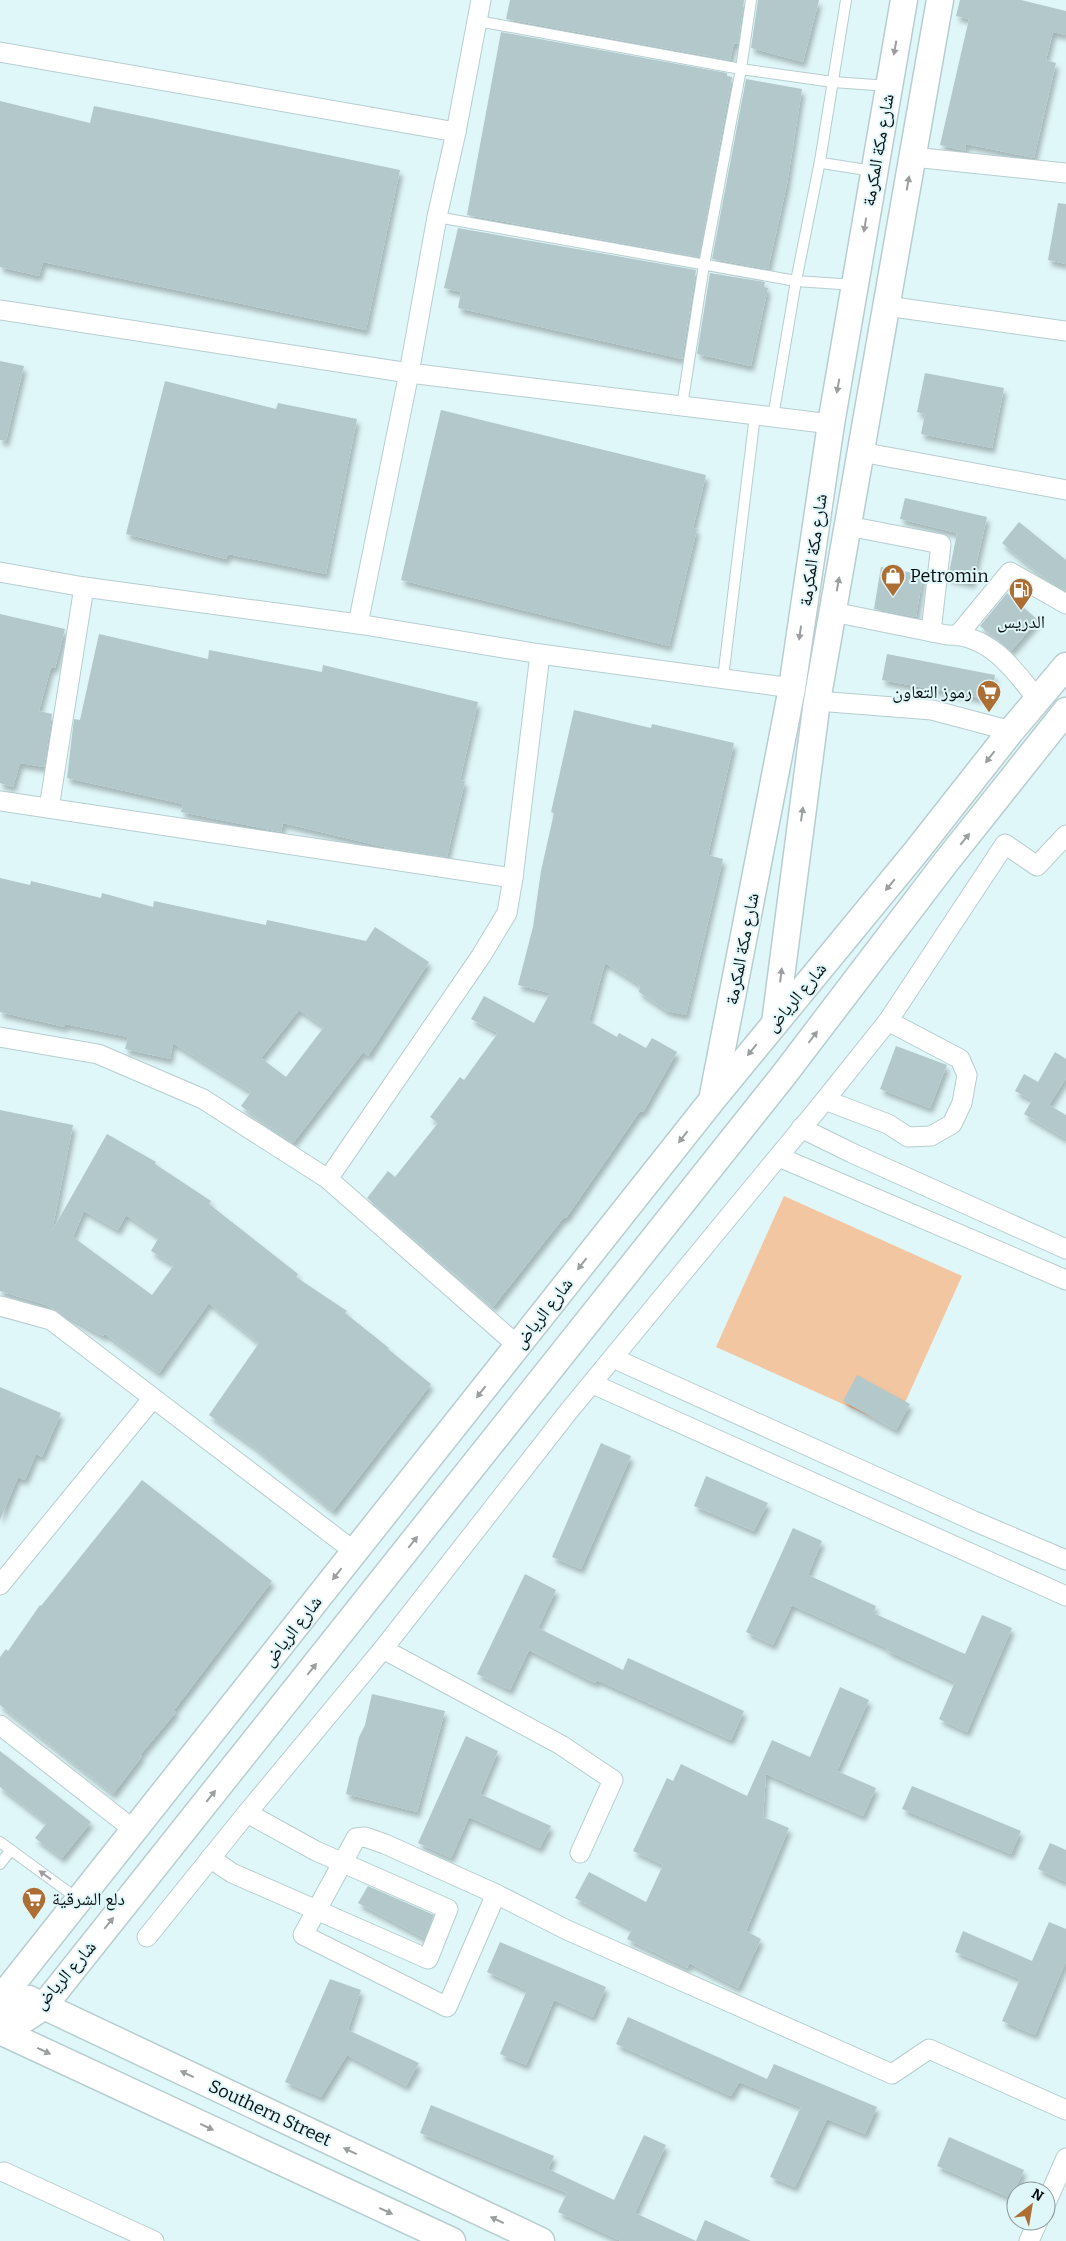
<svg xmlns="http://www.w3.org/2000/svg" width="1066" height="2241" font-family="Bitter,'Noto Naskh Arabic',serif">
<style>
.green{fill:#f1c6a1}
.building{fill:#b2c8ca;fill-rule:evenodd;filter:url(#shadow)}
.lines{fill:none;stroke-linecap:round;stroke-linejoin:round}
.service-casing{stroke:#b7cdcf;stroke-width:12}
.minor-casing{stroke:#b7cdcf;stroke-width:21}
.secondary-casing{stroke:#b7cdcf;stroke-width:29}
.service{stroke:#fff;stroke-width:10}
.minor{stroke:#fff;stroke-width:19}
.secondary{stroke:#fff;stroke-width:26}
.oneway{fill:#9c9f9f}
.labels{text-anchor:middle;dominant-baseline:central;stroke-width:4;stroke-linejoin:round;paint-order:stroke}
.street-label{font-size:18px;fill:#070e0f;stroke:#e0f7f9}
.poi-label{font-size:18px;fill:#070e0f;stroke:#e0f7f9;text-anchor:start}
</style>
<defs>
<filter id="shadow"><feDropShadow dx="3" dy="5.5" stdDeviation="2.5" flood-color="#0004"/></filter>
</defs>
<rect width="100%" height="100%" fill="#e0f7f9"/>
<!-- green -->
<path class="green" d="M784,1196l178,80 -68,151 -178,-80z"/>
<!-- building -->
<g class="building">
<path d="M510,0h234l-6,44 -4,-1 -4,17 -224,-41z"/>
<path d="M758,0h61l-16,62 -52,-14z"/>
<path d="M960,0h61l45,11v24l-13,-3 -7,28 10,3 -22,95 -68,-14 -1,7 -25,-6 29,-126 -13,-3z"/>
<path d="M501,32l226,41v3l5,1 -33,180 -232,-42z"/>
<path d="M746,79l56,10 -15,95 -19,85 -56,-10z"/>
<path d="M0,101l90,22 4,-17 306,64 -34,160 -323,-68 -4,14 -39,-9z"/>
<path d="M1058,203l8,1v60l-18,-4z"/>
<path d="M458,228l238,42 -14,89 -224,-51 3,-16 -17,-4z"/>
<path d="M710,273l55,9 -1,5 4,1 -17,78 -54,-12z"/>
<path d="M0,361l24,5 -18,75 -6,-1z"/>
<path d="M925,373l79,15 -12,60 -71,-14 4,-20 -8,-2z"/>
<path d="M165,381l111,28 2,-6 79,16 -31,155 -98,-20 -2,5 -100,-25z"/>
<path d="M441,410l265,65 -13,53 4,1 -28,117 -268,-66z"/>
<path d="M905,498l82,19 -15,66 -24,-5 9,-45 -57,-14z"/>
<path d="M1019,522l47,38v31l-18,-10 -46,-38z"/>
<path d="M881,567l42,8 -7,42 -42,-8z"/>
<path d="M1007,593l31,27 -27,31 -31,-25z"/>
<path d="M0,614l65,15 -10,39 -4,-1 -12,44 13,3 -8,53 -24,-4 -7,24 -13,-4z"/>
<path d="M99,634l109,25 1,-9 113,22 1,-7 155,37 -18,78 5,1 -18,76 -59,-9 -105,-25 -2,9 -100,-20 2,-8 -116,-26 7,-59 6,1z"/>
<path d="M887,654l108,21 -4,25 -109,-20z"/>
<path d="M574,710l77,18 1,-4 82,19 -26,112 15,4 -37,156 -19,-4 -28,-19 1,-7 -35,-22 -16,58 28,16 2,-4 27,15 6,-10 25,14 -34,60 -3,-1 -74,107 -2,-1 -71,90 -126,-109 21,-27 7,6 43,-54 -8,-6 30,-40 4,3 34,-47 -27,-14 13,-23 50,27 16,-30 -32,-8 15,-58 8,-56 13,-58 -3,-1z"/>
<path d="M0,878l30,7 1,-4 70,17 1,-5 51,14 1,-6 112,24 1,-5 99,21 9,-14 54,35 -61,94 -5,-4 -70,91 -52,-37 10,-14 -78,-49 -3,16 -45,-10 3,-12 -63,-13v3l-65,-15zM299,1010l25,17 -38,50 -25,-19z"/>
<path d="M896,1046l51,19 -17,43 -50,-19z"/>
<path d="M1055,1052l11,7v19l-17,27 17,10v24l-42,-25 8,-14 -17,-9 9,-17 14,8z"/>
<path d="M0,1110l73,15 -21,106 55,-97 49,28 -1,2 56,37 -2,3 89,70 -2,3 51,34 -2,2 44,35 -1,1 43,35 -98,127 -80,-65 -44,-31 50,-72 -50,-40 -50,70 -54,-39 -2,2 -57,-31 -46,-14zM84,1211l34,19 8,-15 33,22 -8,14 23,14 -22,30 -79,-58z"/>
<path d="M857,1375l53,29 -14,26 -53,-29z"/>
<path d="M0,1387l61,26 -19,44 -6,-3 -11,26 -7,-3 -18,43z"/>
<path d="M601,1443l30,13 -50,113 -29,-12z"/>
<path d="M706,1476l62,27 -14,28 -60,-25z"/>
<path d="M142,1480l130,101 -98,129 2,2 -36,43 2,1 -29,38 -113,-89v-48l6,-8 2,2 32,-46 1,1z"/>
<path d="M793,1528l29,13 -14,34 68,31 -3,7 92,41 17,-39 30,13 -45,104 -28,-13 16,-37 -69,-32 1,-2 -95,-43 -19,40 -27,-13z"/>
<path d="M525,1574l31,16 -18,38 85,42 5,-12 116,53 -13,29 -134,-60 -2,3 -66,-33 -19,40 -33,-16z"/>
<path d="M840,1687l29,13 -32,71 39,17 -13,28 -97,-42 -3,43 26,11 -43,103 15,8 -23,49 -49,-25 -2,5 -60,-29 5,-10 -57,-31 14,-26 57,30 17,-37 -30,-14 34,-73 6,3 8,-17 66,32 25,-56 38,17z"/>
<path d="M372,1694l73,17 -28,101 -71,-18 13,-57 6,-12z"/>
<path d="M466,1736l32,15 -18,43 71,32 -11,22 -71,-31 -18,41 -33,-15z"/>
<path d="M0,1751l91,71 -29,36 -27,-20 12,-15 -47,-36z"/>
<path d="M912,1786l109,45 -10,23 -109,-45z"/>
<path d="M1050,1843l16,7v32l-28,-13z"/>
<path d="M368,1886l66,29 -10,23 -66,-35z"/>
<path d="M1049,1922l17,7v32l-31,74 -33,-14 18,-42 -65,-27 8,-21 69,30z"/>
<path d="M500,1942l106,45 -13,30 -39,-17 -28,65 -26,-11 27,-64 -40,-18z"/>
<path d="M330,1979l31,11 -13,40 71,33 -13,23 -59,-31 -26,42 -36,-15z"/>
<path d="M628,2017l139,62 7,-15 103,43 -12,27 -38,-15 -32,68 -25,-10 31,-70 -62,-25 -8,14 -115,-52z"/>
<path d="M431,2105l123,51 -6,13 66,31 30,-65 22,10 -31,68 61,28 9,-21 46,21h-130l-63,-29 9,-19 -147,-60z"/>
<path d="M949,2137l75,33 -13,28 -74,-32z"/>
</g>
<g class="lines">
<defs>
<g id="service">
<path d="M846,0l-26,161 2,2 51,8"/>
<path d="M478,21l263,48 10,-69"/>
<path d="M437,217l359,64 59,4"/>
<path d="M682,406l22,-141 37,-196 92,13 56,4"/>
<path d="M773,417l23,-136 24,-120"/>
<path d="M723,678l32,-263"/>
<path d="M0,1842l78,57"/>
<path d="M0,1864l11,-14"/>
</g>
<g id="minor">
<path d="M481,0l-25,132 -19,85 -28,156 422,51"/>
<path d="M0,52l456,80"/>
<path d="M913,157l153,16"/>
<path d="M886,306l180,25"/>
<path d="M0,310l409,63 -51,251"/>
<path d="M861,452l205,38"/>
<path d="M848,526l93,18 -10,88"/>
<path d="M0,572l84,15 274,37 182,30 252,34"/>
<path d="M833,612l114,23c42,-1 67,34 90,64"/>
<path d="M958,635l52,-63 56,32"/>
<path d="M817,701l115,9 79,21"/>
<path d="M0,801l513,77"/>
<path d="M49,808l35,-221"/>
<path d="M0,1037l98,17 105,45 125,80 190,167"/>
<path d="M825,1100l63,24 20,13 23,-1 21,-12 10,-21 5,-28 -7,-16 -72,-38"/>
<path d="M801,1128l51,25 214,96"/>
<path d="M779,1157l287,123"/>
<path d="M328,1179l153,-223 26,-43 6,-35 27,-224"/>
<path d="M0,1306l51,14 304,232"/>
<path d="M613,1358l361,163 92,39"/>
<path d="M593,1384l473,212"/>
<path d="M0,1585l153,-187"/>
<path d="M383,1649l178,96 52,35 -33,73"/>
<path d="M0,1725l134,105"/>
<path d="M365,1837l20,7 111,50 -49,113 -144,-72 53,-97z"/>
<path d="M210,1858l22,15 196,86 20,-50 -132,-58 -69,-38"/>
<path d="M496,1894l71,36 325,144 37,-25 137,61"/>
<path d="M147,1937l100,-124 136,-164 185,-237 257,-312 63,-79 117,-177 32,22 29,-31"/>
<path d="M4,2172l150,69"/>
<path d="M1046,2203l20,-45"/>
<path d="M1029,2241l9,-20"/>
</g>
<g id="secondary">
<path d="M775,1023l42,-322 123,-701"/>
<path d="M713,1095l79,-407 39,-264 73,-424"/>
<path d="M29,1999l512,242"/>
<path d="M0,2031l452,210"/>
<path d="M4,2032l5,-44 704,-889 202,-246 96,-122 55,-65"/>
<path d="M4,2032l39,-25 740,-931 163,-214 120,-151"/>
</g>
</defs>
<!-- service casing -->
<use href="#service" class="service-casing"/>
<!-- minor casing -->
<use href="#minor" class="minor-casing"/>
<!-- secondary casing -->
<use href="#secondary" class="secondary-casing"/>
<!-- service -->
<use href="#service" class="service"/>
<!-- minor -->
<use href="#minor" class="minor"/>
<!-- secondary -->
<use href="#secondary" class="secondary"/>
</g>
<!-- one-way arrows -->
<defs><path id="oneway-solid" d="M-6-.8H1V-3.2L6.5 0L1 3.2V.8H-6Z" transform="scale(1.25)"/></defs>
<g class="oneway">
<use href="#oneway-solid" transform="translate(895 48) rotate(100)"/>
<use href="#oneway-solid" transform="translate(908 183) rotate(-80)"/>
<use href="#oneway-solid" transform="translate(865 225) rotate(99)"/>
<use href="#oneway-solid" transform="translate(838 386) rotate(100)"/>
<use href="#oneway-solid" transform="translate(838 584) rotate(-80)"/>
<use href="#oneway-solid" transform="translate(800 633) rotate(98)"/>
<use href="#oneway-solid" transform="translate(990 757) rotate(128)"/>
<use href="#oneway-solid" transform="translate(802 814) rotate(-82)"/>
<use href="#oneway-solid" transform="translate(965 839) rotate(-51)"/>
<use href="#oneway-solid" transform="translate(890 885) rotate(130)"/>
<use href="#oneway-solid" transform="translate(781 975) rotate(-83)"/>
<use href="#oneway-solid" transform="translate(813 1037) rotate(-53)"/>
<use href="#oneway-solid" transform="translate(752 1050) rotate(129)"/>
<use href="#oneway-solid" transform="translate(683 1137) rotate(128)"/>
<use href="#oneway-solid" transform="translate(582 1264) rotate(128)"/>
<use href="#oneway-solid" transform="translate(481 1392) rotate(128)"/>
<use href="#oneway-solid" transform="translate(413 1542) rotate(-51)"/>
<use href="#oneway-solid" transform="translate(337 1574) rotate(128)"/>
<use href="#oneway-solid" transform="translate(312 1669) rotate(-51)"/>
<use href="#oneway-solid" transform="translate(211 1796) rotate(-51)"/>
<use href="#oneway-solid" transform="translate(45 1875) rotate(-144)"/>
<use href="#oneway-solid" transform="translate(109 1923) rotate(-51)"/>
<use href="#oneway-solid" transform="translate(44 2051) rotate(25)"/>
<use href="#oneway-solid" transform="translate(187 2074) rotate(-155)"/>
<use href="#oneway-solid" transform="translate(207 2127) rotate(25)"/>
<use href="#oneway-solid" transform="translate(350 2151) rotate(-155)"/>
<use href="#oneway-solid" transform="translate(386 2211) rotate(25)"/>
<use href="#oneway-solid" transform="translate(497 2220) rotate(-155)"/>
</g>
<!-- icons -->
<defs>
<symbol id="shop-pin" viewBox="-11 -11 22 30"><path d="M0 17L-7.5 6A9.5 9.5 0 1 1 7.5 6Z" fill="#ac6e33" stroke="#e0f7f9"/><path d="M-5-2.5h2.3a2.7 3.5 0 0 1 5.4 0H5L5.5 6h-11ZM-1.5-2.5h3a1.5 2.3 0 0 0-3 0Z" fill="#fff"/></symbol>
<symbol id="fuel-pin" viewBox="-11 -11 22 30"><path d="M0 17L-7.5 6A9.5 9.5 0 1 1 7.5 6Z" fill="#ac6e33" stroke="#e0f7f9"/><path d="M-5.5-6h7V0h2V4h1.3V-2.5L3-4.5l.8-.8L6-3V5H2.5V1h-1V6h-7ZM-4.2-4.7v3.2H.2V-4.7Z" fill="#fff"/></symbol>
<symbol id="supermarket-pin" viewBox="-11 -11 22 30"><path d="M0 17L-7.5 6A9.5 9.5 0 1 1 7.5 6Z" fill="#ac6e33" stroke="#e0f7f9"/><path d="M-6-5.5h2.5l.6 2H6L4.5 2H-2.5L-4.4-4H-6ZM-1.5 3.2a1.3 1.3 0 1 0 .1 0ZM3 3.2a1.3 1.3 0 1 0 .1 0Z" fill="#fff"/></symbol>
</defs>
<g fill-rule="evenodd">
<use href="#shop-pin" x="879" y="562" width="28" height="38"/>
<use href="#fuel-pin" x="1007" y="576" width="28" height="38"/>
<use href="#supermarket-pin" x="975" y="678" width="28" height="38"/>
<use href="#supermarket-pin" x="20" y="1885" width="28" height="38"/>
</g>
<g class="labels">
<!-- street labels -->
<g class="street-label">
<text transform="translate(878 150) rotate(-80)">شارع مكة المكرمة</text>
<text transform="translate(813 550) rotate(-82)">شارع مكة المكرمة</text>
<text transform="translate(742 949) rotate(-79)">شارع مكة المكرمة</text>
<text transform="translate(796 997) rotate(-50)">شارع الرياض</text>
<text transform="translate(543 1313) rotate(-52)">شارع الرياض</text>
<text transform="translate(292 1631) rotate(-52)">شارع الرياض</text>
<text transform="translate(65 1975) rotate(-49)">شارع الرياض</text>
<text transform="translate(270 2113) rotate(25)">Southern Street</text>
</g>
<!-- poi labels -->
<g class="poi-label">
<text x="910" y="576">Petromin</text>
<text x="1021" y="622" text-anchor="middle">الدريس</text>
<text x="972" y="692" text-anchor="end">رموز التعاون</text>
<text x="52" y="1899">دلع الشرقية</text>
</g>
</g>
<!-- north arrow -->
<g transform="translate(1031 2206) rotate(31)"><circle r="24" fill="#e0f7f9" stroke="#899a9b"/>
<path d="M0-4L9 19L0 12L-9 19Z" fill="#ac6e33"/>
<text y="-8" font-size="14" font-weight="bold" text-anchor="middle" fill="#070e0f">N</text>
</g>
</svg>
